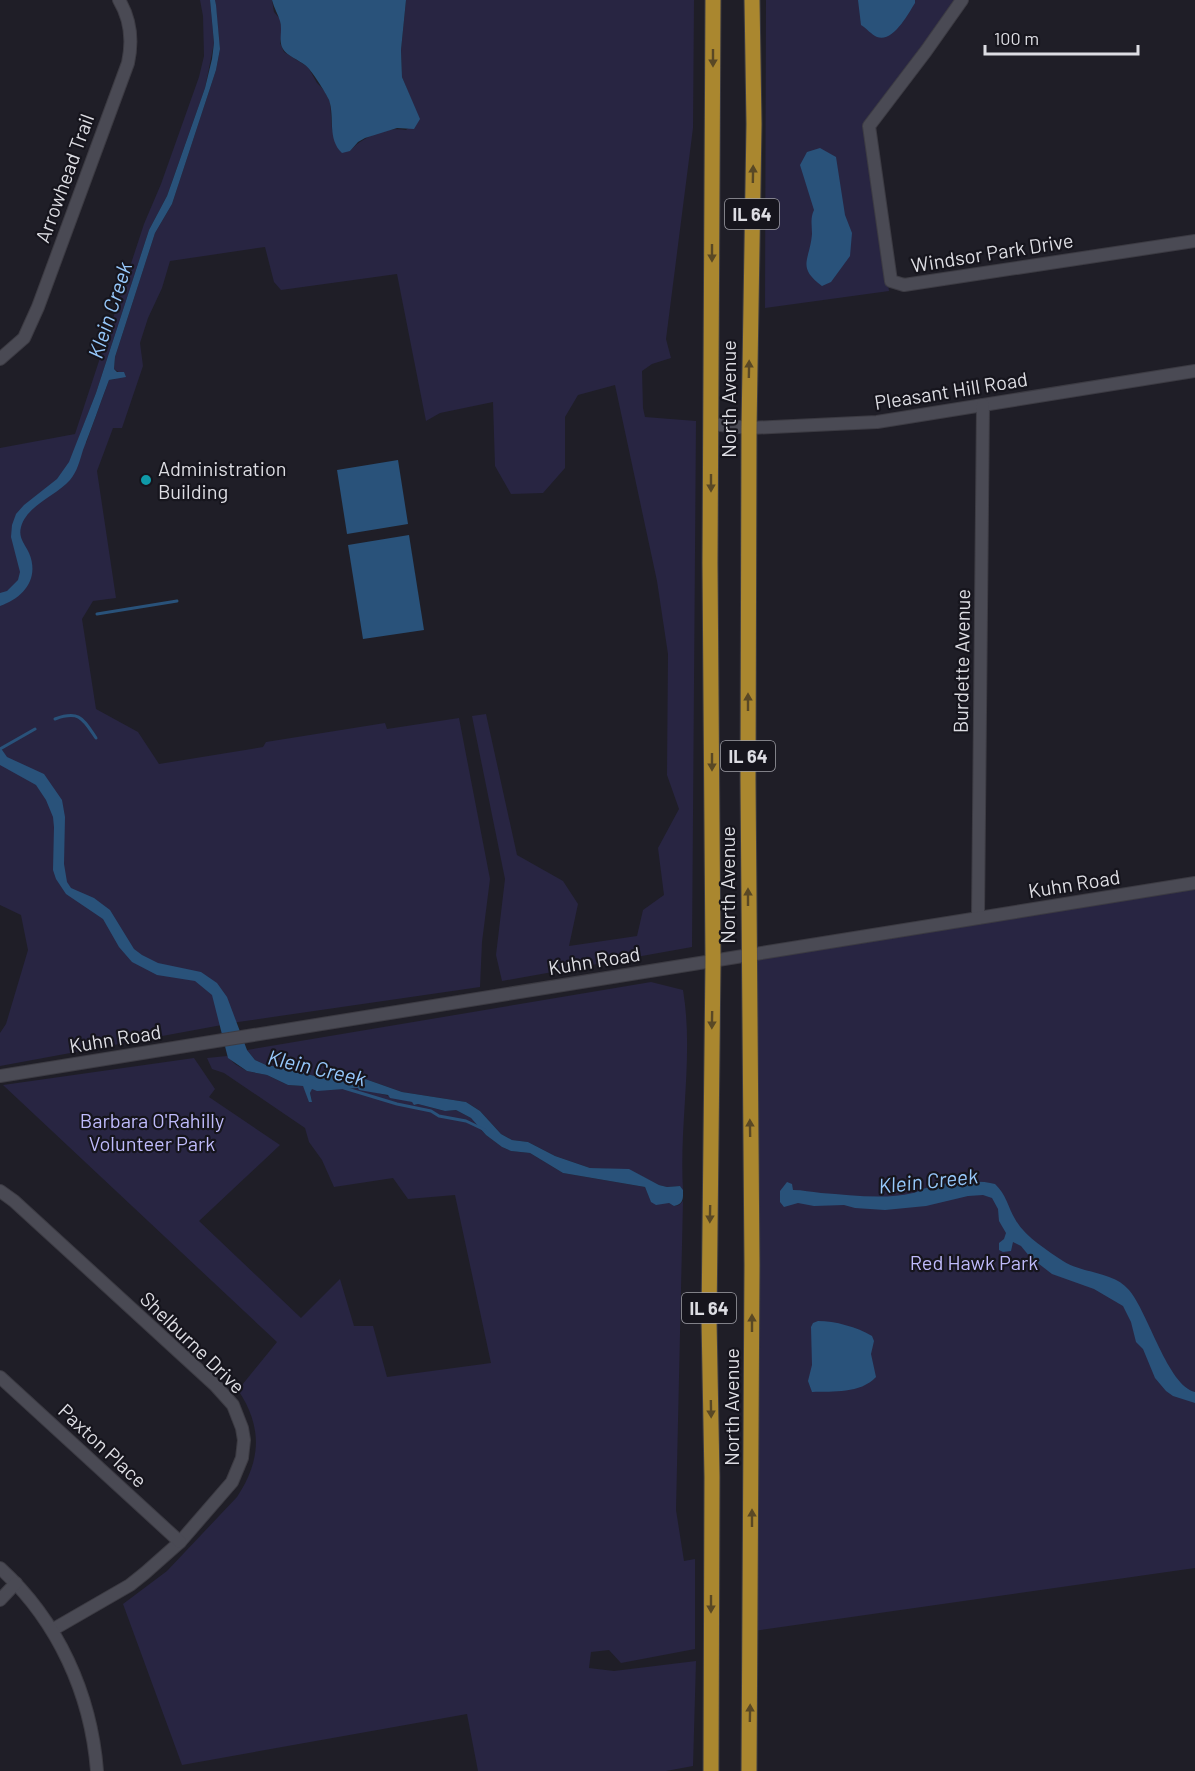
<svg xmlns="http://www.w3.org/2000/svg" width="1195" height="1771" font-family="Barlow,sans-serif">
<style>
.green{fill:#282542}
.water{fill:#29527a}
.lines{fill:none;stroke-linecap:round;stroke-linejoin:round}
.stream{stroke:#29527a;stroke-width:3}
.minor-casing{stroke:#3c3b43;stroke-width:14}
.major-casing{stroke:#3c3b43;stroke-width:17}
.minor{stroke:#4a4a54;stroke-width:12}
.major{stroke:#aa872f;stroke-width:15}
.oneway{fill:#594825}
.culture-dot{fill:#0f9aa8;stroke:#16151d;stroke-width:2}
.labels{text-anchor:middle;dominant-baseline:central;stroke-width:4.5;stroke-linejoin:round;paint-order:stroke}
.shield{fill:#16151d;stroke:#a1a1a8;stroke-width:1.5}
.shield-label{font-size:18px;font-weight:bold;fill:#dddde3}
.street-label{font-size:20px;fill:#dddde3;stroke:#16151d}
.poi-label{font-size:20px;fill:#dddde3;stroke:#16151d;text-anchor:start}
.park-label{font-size:20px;fill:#bfbbfb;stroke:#16151d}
.water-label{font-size:21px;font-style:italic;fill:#96c8fb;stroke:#16151d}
</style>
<rect width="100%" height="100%" fill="#1f1e27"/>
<!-- green -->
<g class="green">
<path d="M200,0h10l4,43 -9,45 -38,108 -18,34 -53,163 -17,44 7,6 23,-63 6,-1 5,-6 -6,-4 1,-12 40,-124 17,-29 44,-134 4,-21 -5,-49h57l2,12 6,7 2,14 -2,10 4,9 24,15 9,16 7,7 6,12 2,28 18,21c12,-14 37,-25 56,-21l13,-11 -17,-42 -1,-27 5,-50h288l-1,128 -27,211 5,19 -19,6 -10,7 1,37 2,9 51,4 -4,526 -190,34 -6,-26 9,-76 -33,-163 14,-2 31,141 46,26 15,23 -9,42 68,-10 6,-26 21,-15 -6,-47 21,-39 -12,-34 1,-121 -11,-73 -42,-196 -37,10 -13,22v51l-22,25 -32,1 -16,-28 -2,-64 -53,11 -14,8 -29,-147 -116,16 -7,-8 -9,-35 -95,14 -8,27 -14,30 -8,25 3,23 -21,62h-9l-16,43 19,127 -23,3 -11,18 14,90 42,23 21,32 104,-17 3,-5 119,-19 2,6 72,-11 31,161 -8,63 -2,45 -242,35 -238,44v-33l6,-9 22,-74 -7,-35 -21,-10v-457l75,-14 69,-210 17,-40 38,-107 5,-21 -1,-40z"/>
<path d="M766,0h189l-91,127 25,164 -124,17z"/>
<path d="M1195,884v684l-441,63v-674z"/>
<path d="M651,982l32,8c11,65 -4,133 0,200l-3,-4 -13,1 -8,-2 -30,-15 -39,-2 -35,-12 -27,-14 -16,-2 -11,-6 -21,-23 -14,-9 -64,-10 -51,-18 -33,3 -32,-9 -20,-3 -11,-5 -8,-10z"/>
<path d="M227,1056l8,8 12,7 20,4 21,10 15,1 9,16 -2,-9 2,-5 12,2 35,-2 53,14 3,3 3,-1 27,7 11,-1 15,8 15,17 16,12 9,4 19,2 33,20 82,14 6,14 18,2 6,3 4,-1 4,-4 -7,309 8,51 11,-2v90l-74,14 -12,-13 -18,2 -2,16 25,3 82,-10 -3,105 -27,5h-188l-11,-57 -285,51 -59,-161 44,-33 70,-74c24,-36 26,-70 1,-107l39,-48 -274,-257 191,-27 21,31 -6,8 71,48 -81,76 102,97 39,-39 14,47h19l14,51 104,-14 -36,-168 -47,4 -15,-21 -59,9 -12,-27 -13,-18 -4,-14 -81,-55 -12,-4 -5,-11z"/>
</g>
<!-- water -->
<g class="water">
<path d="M210,0h5l1,5 4,44 -4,21 -44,134 -17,29 -40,124 -1,12 3,3h7l2,5 -17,3c-9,24 -17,47 -26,70 -3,10 -6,22 -13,30 -14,16 -43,25 -49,47 -3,11 4,17 8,26 11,26 -6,45 -29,53v-13l7,-2 11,-11 2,-8 -9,-35 1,-12 4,-11 8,-9 33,-26 12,-17 27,-69 53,-163 18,-34 5,-14 33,-94 7,-29 2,-16z"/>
<path d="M272,0h134l-5,50 1,27 18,42 -6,10 -17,-1 -32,10 -7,4 -8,9 -8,2c-15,-14 -7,-36 -13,-53 -3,-7 -18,-31 -24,-35 -6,-5 -18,-9 -22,-16 -5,-8 0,-18 -3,-28 -2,-7 -6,-13 -8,-21z"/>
<path d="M858,0h57v3c-7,11 -22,40 -38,34 -5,-2 -11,-9 -16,-12z"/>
<path d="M820,148l16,9 9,58 7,18 -2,23 -19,26 -9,4c-26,-19 -12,-26 -10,-52 0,-8 -2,-16 2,-24l-14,-45 7,-13z"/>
<path d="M398,460l10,64 -61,10 -10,-64z"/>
<path d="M409,535l15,95 -61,9 -15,-94z"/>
<path d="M0,747l7,10 37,17 18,26 3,17 -1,47 3,18 4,6 23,10 16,12 24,39 8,6 16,8 43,9 16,11 10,14 20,53 8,10 11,5 20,3 32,9 6,-4 3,2 24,-1 51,18 64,10 14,9 21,23 11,6 16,2 27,14 35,12 39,1 30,16 8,2 13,-1 3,4c0,8 1,14 -9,16l-5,-3 -13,2 -5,-3 -6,-15 -82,-14 -33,-20 -19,-2 -9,-4 -16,-12 -15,-17 -15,-8 -11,1 -27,-7 -4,1 -2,-3 -22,-4 -2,-3 -29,-5 -1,-2 -41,3 -5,-2 -2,4 2,9h-3l-6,-16 -15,-1 -21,-10 -20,-4 -19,-13 -16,-63 -17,-14 -38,-6 -25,-13 -13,-15 -16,-28 -37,-25 -10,-15 -3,-9 1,-43 -1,-10 -7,-17 -10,-15 -36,-20z"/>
<path d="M787,1182l5,2 1,6c10,0 18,2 28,3 30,2 63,7 92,0 5,-1 8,-4 13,-5 16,-6 52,-9 69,-4 11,10 13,23 20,35 10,18 32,31 48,42 20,13 50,10 66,29 19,22 39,96 66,102v11l-22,-7 -7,-5 -11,-13 -12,-29 -7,-7 -5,-20 -8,-16 -29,-17 -42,-15 -22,-17 -9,-11 -8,-4 -2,9 -8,1 -4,-2v-7l5,-4 2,-6 -7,-12 -1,-12 -6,-11 -9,-3 -15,1 -42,10 -41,4 -30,-2 -11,-3 -30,1 -16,-3 -14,4 -4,-5v-11z"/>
<path d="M818,1321c17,0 39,6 54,15l2,5 -3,13 5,23c-16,17 -43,14 -64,15l-4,-11 4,-16 -1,-38 2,-4z"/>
</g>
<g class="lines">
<!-- stream -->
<g class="stream">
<path d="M97,614l80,-13"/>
<path d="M55,719c25,-9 28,0 41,19"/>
<path d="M0,749l35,-20"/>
<path d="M344,1088l53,16 34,7 8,5 27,5 19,9"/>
</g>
<defs>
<g id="minor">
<path d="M962,0l-36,51 -57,75 22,155 13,4 291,-44"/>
<path d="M0,359l24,-21 14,-31 90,-244c5,-23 3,-43 -9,-63"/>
<path d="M711,424l38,4 128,-6 318,-51"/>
<path d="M978,918l5,-513"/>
<path d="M0,1076l1195,-193"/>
<path d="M0,1191l14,10 201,184 18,20 9,23 2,12 -2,18 -10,24 -52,60 -35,31 -15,12 -78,45"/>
<path d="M0,1377l180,165"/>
<path d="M0,1568c58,53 91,126 97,203"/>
<path d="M0,1600l16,-17"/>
</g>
<g id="major">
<path d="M711,1771l1,-294 -3,-157 4,-359 -3,-398 3,-563"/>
<path d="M749,1771l3,-506 -4,-485 1,-352 5,-304 -2,-124"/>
</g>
</defs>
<!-- minor casing -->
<use href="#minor" class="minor-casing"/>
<!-- major casing -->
<use href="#major" class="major-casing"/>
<!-- minor -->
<use href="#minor" class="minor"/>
<!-- major -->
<use href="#major" class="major"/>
</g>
<!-- one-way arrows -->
<defs><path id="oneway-solid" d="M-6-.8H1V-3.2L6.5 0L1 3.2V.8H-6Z" transform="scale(1.5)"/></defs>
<g class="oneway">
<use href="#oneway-solid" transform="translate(713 58) rotate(90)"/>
<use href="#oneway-solid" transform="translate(753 174) rotate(-89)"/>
<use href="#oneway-solid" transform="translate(712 253) rotate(90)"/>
<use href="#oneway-solid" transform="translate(749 369) rotate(-89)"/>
<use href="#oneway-solid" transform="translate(711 483) rotate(90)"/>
<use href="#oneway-solid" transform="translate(748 702) rotate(-90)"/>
<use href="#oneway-solid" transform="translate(712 762) rotate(90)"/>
<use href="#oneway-solid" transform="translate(748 897) rotate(-90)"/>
<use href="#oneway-solid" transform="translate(712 1020) rotate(91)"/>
<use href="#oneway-solid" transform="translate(750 1128) rotate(-91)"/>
<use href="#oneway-solid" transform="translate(710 1214) rotate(91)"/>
<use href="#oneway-solid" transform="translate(752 1323) rotate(-90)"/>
<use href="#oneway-solid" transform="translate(711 1409) rotate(89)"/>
<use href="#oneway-solid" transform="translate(752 1518) rotate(-90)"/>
<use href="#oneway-solid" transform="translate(711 1604) rotate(90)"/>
<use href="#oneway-solid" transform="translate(750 1713) rotate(-89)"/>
</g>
<!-- markers -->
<circle class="culture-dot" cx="146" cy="480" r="6"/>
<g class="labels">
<!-- shield labels -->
<g class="shield">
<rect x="725" y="199" width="54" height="30" rx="4.5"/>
<rect x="721" y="741" width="54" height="30" rx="4.5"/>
<rect x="682" y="1293" width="54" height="30" rx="4.5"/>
</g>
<g class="shield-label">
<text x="752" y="214">IL 64</text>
<text x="748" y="756">IL 64</text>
<text x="709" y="1308">IL 64</text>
</g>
<!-- street labels -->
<g class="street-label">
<text transform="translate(64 178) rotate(-70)">Arrowhead Trail</text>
<text transform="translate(992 252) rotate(-9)">Windsor Park Drive</text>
<text transform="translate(951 390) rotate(-9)">Pleasant Hill Road</text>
<text transform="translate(728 399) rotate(-90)">North Avenue</text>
<text transform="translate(961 661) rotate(-89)">Burdette Avenue</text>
<text transform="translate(1074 883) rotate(-9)">Kuhn Road</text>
<text transform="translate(727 885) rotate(-90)">North Avenue</text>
<text transform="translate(594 960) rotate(-9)">Kuhn Road</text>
<text transform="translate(115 1038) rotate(-9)">Kuhn Road</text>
<text transform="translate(193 1342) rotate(44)">Shelburne Drive</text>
<text transform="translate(731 1407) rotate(-90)">North Avenue</text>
<text transform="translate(103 1445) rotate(43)">Paxton Place</text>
</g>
<!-- poi labels -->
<g class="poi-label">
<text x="158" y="468">Administration<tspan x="158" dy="23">Building</tspan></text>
</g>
<!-- park labels -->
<g class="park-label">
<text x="152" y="1120">Barbara O'Rahilly<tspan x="152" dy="23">Volunteer Park</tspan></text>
<text x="974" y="1262">Red Hawk Park</text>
</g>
<!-- water labels -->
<g class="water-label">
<text transform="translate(109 310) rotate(-72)">Klein Creek</text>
<text transform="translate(317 1067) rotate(13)">Klein Creek</text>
<text transform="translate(928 1180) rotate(-6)">Klein Creek</text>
</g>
</g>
<!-- scale -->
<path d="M985 45v9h153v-9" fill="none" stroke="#dddde3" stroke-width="3"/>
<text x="994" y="45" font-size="18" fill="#dddde3" stroke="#16151d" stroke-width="4.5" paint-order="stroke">100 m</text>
</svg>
